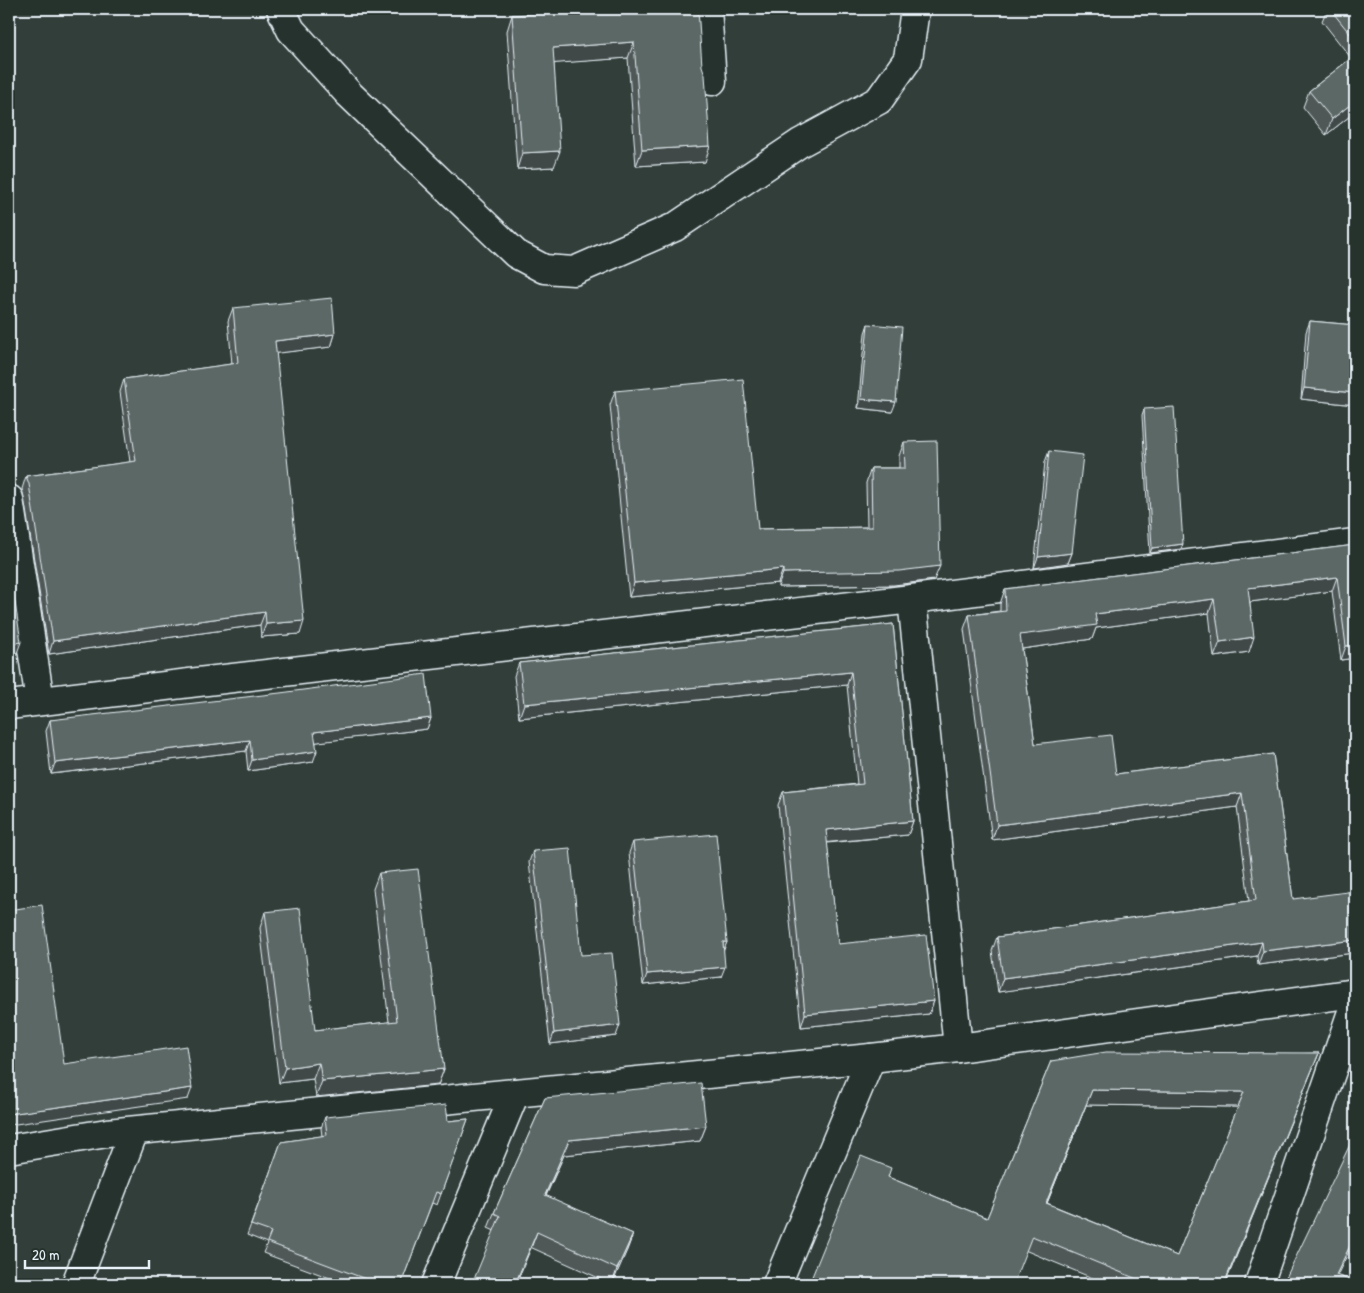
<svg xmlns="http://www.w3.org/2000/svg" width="1364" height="1293" font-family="'Patrick Hand',sans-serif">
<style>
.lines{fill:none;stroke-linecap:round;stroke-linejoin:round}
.minor-casing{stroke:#e8f1f8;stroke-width:31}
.minor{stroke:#26332d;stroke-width:28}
.wall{fill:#4f5957;stroke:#e8f1f8;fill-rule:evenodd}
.shaded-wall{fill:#404947;stroke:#e8f1f8}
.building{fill:#5c6865;stroke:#e8f1f8;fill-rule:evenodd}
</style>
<rect width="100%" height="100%" fill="#323e39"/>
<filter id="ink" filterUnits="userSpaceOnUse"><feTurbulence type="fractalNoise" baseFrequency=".02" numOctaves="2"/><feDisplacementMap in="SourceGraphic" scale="10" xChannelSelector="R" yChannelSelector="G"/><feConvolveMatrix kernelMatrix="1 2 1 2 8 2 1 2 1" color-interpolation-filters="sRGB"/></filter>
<g filter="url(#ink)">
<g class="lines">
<defs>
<g id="minor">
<path d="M281,9l10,21 58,64 167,160 28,15 30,2 101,-44 125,-84 79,-43 29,-41 7,-50"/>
<path d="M707,9l5,72"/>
<path d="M9,499l31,202"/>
<path d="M912,599l46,449"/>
<path d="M9,705l189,-23 714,-83 443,-56"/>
<path d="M9,1149l98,-16 764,-75 87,-10 397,-55"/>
<path d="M76,1284l58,-153"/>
<path d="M436,1284l79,-191"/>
<path d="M777,1284l94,-226"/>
<path d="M1259,1284l96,-281"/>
</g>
</defs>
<!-- minor casing -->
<use href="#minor" class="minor-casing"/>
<!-- minor -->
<use href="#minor" class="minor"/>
</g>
<!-- wall -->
<g class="wall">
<path d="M698,9l7,153 -69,4 -8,-108 -74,5v104l-37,2 -10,-138 5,-16z"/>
<path d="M1327,9h28v103l-29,23 -23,-28 6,-16 42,-33 -29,-37z"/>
<path d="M233,308l102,26 -4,13 -55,6 24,281 -39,3 -1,-12 -211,29 -25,-157 -2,-8 4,-13 104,-14 -10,-70 4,-13 108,-15 -4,-43z"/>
<path d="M1310,321l45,4v80l-54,-6 5,-67z"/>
<path d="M868,324l24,88 -34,-4 7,-75z"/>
<path d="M615,391l143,138 109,-2 -1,-44 5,-15h28v-12l5,-14 30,138 -40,5 -116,2v-4l-149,14 -19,-192z"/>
<path d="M1144,409l37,140 -31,4 -8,-138z"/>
<path d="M1049,451l23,102 -4,10 -34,5 11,-106z"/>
<path d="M1355,457v24h-2z"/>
<path d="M1355,545v113l-14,2 -9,-69 -82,11 -1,50 -35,5 -5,-44 -113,15 -4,11 -70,10 13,95 81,30 157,-20 20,145 61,54 -96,12 -1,-9 -259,36 -6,-41 5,-14 252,-36 -12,-94 -245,33 -28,-211 5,-14 31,-4v-7l5,-15z"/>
<path d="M893,624l20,197 -5,14 -81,8 11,101 96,57 -5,13 -128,13 -23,-222 5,-13 74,-8 -10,-99 -328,33 -5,-42 5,-13z"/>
<path d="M431,718l-4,11 -111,13 -3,20 -65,9 -2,-20 -195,23 -5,-43 4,-11z"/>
<path d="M633,842l94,100 -4,9 -2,26 -78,8 -14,-132z"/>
<path d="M533,851l48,104 35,81 -66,8 -21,-182z"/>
<path d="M379,873l65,196 -6,16 -122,12 -3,-18 -34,4 -19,-155 5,-16 50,118 74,-8 -16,-133z"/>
<path d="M1319,1053l-94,231h-118l-80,-33 -139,-74 99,41 64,-157zM1086,1105l152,2 -61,149 -130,-53z"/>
<path d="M545,1098l161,28 -6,15 -136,14 -18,41 87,38 -6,16 -15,34 -124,-56 6,-15z"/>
<path d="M325,1117l123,4 20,-2 -31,86 -5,-2 -31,81h-55l-83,-31 4,-10 -20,-8 34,-93 41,-6 -1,-8z"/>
</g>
<!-- shaded-wall -->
<g class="shaded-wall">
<path d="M634,42l-6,16 -81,6 6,-16z"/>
<path d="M1355,101v11l-29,23 6,-16z"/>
<path d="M710,146l-5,16 -69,4 6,-16z"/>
<path d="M560,151l-6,16 -37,2 5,-16z"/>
<path d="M335,334l-4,13 -61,7 5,-13z"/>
<path d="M1304,388l51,5v12l-54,-6z"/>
<path d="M861,399l35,3 -4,10 -34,-4z"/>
<path d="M1183,544l-2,5 -31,4 2,-5z"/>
<path d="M1072,553l-4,10 -34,5 4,-11z"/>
<path d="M940,566l-6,14 -40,5 -116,2 5,-14z"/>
<path d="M783,569l-5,14 -149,14 5,-14z"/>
<path d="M1337,577l-5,14 -89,12 5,-15z"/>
<path d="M1214,599l-5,14 -113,15 -4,11 -77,11 5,-15 75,-21z"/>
<path d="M265,612l-5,13 -211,29 4,-13z"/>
<path d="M304,621l-4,13 -39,3 5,-13z"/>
<path d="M1254,637l-5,15 -35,5 6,-15z"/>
<path d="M21,642l-4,11 -8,1v-10z"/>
<path d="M1355,645v13l-14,2 5,-14z"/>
<path d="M851,672l-4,13 -328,33 5,-14z"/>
<path d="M431,718l-4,11 -117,14 4,-11z"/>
<path d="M250,740l-4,11 -195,23 4,-11z"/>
<path d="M317,751l-4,11 -65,9 4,-11z"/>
<path d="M1242,793l-5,14 -245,33 5,-15z"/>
<path d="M913,821l-5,14 -87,8 5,-13z"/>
<path d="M1355,940v9l-1,4 -96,12 5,-14z"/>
<path d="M723,942h4l-4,10z"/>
<path d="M1262,942l-5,14 -259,36 5,-14z"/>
<path d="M725,967l-4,10 -78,8 4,-11z"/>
<path d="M934,1001l-5,13 -128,13 4,-13z"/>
<path d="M620,1025l-4,11 -66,8 4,-11z"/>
<path d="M1319,1053l-94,231h-1z"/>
<path d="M319,1063l-6,16 -34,4 6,-15z"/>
<path d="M444,1069l-6,16 -122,12 6,-16z"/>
<path d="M192,1088l-4,11 -179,26v-11z"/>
<path d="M1092,1090l152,2 -6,15 -152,-2 -45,113z"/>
<path d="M706,1126l-6,15 -136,14 -25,55 6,-15 24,-55z"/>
<path d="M537,1232l-6,16 -15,36h-1z"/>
<path d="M633,1234l-6,16 -15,34 5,-15z"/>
<path d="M1355,1235v4l-22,45 3,-9z"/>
</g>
<!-- building -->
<g class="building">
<path d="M608,9h90l4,57 3,9 5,71 -68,4 -8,-108 -81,6 7,103 -38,2 -10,-138z"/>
<path d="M1330,9h25v31z"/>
<path d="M1355,55v46l-23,18 -23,-28z"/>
<path d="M332,298l3,36 -60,7 29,280 -38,3 -1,-12 -212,29 -24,-157 -3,-8 110,-15 -12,-82 114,-16 -5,-55z"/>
<path d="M1310,321l45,4v68l-51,-5z"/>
<path d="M868,324l34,3 -6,75 -35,-3z"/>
<path d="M743,379l15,150 114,-2 -1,-59h34l-1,-26 33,-1 3,125 -41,5 -116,2v-4l-149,14 -19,-192z"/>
<path d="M1174,407l9,137 -31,4 -8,-139z"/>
<path d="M1049,451l34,4 -11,98 -34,4z"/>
<path d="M1355,545v100l-9,1 -9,-69 -89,11 6,49 -34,5 -6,-43 -119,15 2,11 -77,10 15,109 76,-9 5,39 157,-20 20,145 62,-8v49l-92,11 -1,-9 -259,36 -6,-41 259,-37 -14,-107 -245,32 -28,-210 37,-4 -1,-22z"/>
<path d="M9,563l12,79 -12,2z"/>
<path d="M893,624l20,197 -87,9 12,114 88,-9 8,66 -129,13 -22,-222 80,-8 -12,-112 -327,32 -5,-41z"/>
<path d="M426,674l5,44 -117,14 3,19 -65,9 -2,-20 -195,23 -5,-43 230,-27z"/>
<path d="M716,834l11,108h-4l2,25 -78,7 -14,-132z"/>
<path d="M570,848l11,107 31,-2 8,72 -66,8 -21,-182z"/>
<path d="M418,869l26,200 -122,12 -3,-18 -34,5 -20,-156 35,-4 15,122 82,-9 -18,-148z"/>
<path d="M42,905l22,159 122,-18 6,42 -183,26v-204z"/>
<path d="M1106,1052l213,1 -95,231h-75l-117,-48 -19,48h-204l52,-128 30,12 -3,9 99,41 64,-157zM1092,1090l152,2 -67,164 -131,-53z"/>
<path d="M701,1083l5,43 -137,14 -24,55 88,39 -16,35 -80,-37 -22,52h-43l28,-68 -6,-3 51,-115z"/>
<path d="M446,1105l2,16 20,-2 -27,75 -5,-2 -35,92h-22l-112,-42 4,-10 -20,-7 30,-83 46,-7 -2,-18z"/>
<path d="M1355,1134v101l-19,40 19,7v2h-72z"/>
<path d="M9,1274l19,8 -1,2h-18z"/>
</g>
</g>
<!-- margin -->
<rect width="1364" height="1293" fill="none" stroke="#26332d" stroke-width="30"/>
<rect x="15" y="15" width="1334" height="1263" fill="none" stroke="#e8f1f8" stroke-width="2" filter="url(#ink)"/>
<!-- scale -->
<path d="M25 1260v8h124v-8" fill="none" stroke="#e8f1f8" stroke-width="2.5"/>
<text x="32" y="1260" font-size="15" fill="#e8f1f8" stroke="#26332d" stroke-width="4" paint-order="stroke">20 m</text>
</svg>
